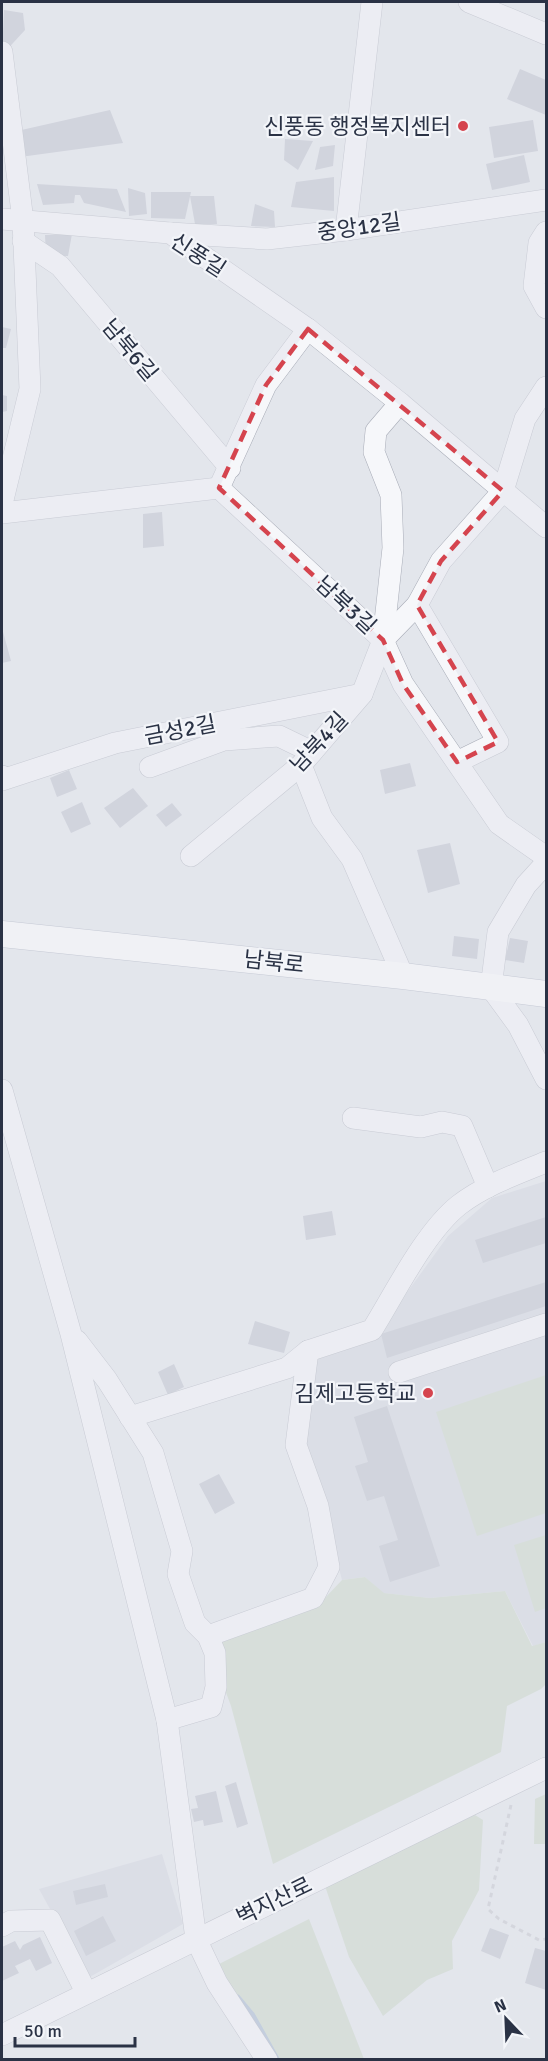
<svg xmlns="http://www.w3.org/2000/svg" width="548" height="2061" font-family="Signika,'Noto Sans KR',sans-serif">
<style>
.built{fill:#d1d5de}
.green{fill:#c7d6c4}
.lines{fill:none;stroke-linecap:round;stroke-linejoin:round}
.stream{stroke:#9db1cd;stroke-width:4.5}
.building{fill:#babfca}
.minor-casing{stroke:#a8acb7;stroke-width:22}
.major-casing{stroke:#a2a9b8;stroke-width:27}
.path{stroke:#c1c4cb;stroke-width:3;stroke-dasharray:4.5 4.5;stroke-linecap:butt}
.minor{stroke:#f6f7fa;stroke-width:21}
.major{stroke:#fff;stroke-width:26}
.marked{fill:none;stroke:#d5444e;stroke-width:4.5;stroke-dasharray:12 8;stroke-linejoin:round}
.poi-dot{fill:#d5444e;stroke:#f3f5f9;stroke-width:2}
.labels{text-anchor:middle;dominant-baseline:central;stroke-width:4.5;stroke-linejoin:round;paint-order:stroke}
.poi-label{font-size:22px;fill:#2a3245;stroke:#f3f5f9;text-anchor:end}
.street-label{font-size:22px;fill:#2a3245;stroke:#f3f5f9}
</style>
<rect width="100%" height="100%" fill="#e3e6ec"/>
<!-- built -->
<g class="built">
<path d="M546,1181v461l-13,4 -28,-55 -75,7 -47,-5 -18,-16 -23,3 -39,-151 12,-71 61,-23 72,-99 44,-38z"/>
<path d="M162,1854l21,70 -95,54 -49,-89z"/>
</g>
<!-- green -->
<g class="green">
<path d="M546,1375v138l-69,23 -41,-124z"/>
<path d="M546,1535v73l-11,4 -21,-67z"/>
<path d="M365,1577l19,16 46,5 75,-7 27,55 14,-4v42l-5,5 -34,17 -6,46 -228,112 -42,-158 -10,-27 -7,-39 109,-40 19,-20z"/>
<path d="M546,1794v50h-12l1,-45z"/>
<path d="M475,1815l8,5 -4,70 -27,51 1,28 -26,11 -44,36 -34,-59 -24,-71z"/>
<path d="M309,1919l55,140h-85l-62,-94z"/>
</g>
<g class="lines">
<!-- stream -->
<path class="stream" d="M238,1997l15,18 25,45"/>
</g>
<!-- building -->
<g class="building">
<path d="M4,10l19,3 2,17 -23,25z"/>
<path d="M520,69l26,11v35l-39,-16z"/>
<path d="M110,110l13,33 -103,14 -3,-26z"/>
<path d="M533,120l5,31 -44,7 -5,-31z"/>
<path d="M285,139l28,2 -15,29 -14,-10z"/>
<path d="M335,145l-2,21 -18,4 5,-23z"/>
<path d="M524,155l6,27 -38,8 -6,-26z"/>
<path d="M334,177v34l-43,-4 5,-25z"/>
<path d="M37,184l80,5 9,23 -42,-9 -4,-8h-5l-1,8 -31,2z"/>
<path d="M128,188l17,5 2,21 -18,2z"/>
<path d="M151,192h40l-6,27 -34,-1z"/>
<path d="M190,196h24l3,28h-22z"/>
<path d="M255,204l19,7 1,16 -24,-1z"/>
<path d="M72,234l-4,22h-22l-1,-21z"/>
<path d="M2,327l9,2 -5,19h-4z"/>
<path d="M2,395l5,1v15l-5,1z"/>
<path d="M162,512l2,34 -21,2v-34z"/>
<path d="M2,628l9,33 -9,2z"/>
<path d="M410,763l6,23 -31,8 -5,-24z"/>
<path d="M69,770l8,19 -20,8 -7,-19z"/>
<path d="M133,788l15,18 -28,22 -16,-20z"/>
<path d="M82,802l9,22 -20,9 -10,-21z"/>
<path d="M172,803l10,12 -16,12 -10,-12z"/>
<path d="M450,843l10,41 -32,9 -11,-43z"/>
<path d="M454,936l25,3 -2,20 -25,-3z"/>
<path d="M510,938l18,3 -4,22 -19,-3z"/>
<path d="M332,1211l4,24 -30,5 -3,-24z"/>
<path d="M546,1217v26l-63,20 -8,-23z"/>
<path d="M546,1282v24l-159,52 -6,-24z"/>
<path d="M255,1321l35,11 -6,21 -36,-9z"/>
<path d="M174,1364l10,23 -16,8 -10,-23z"/>
<path d="M387,1406l53,160 -50,16 -11,-36 19,-6 -14,-44 -17,5 -12,-35 13,-4 -14,-45z"/>
<path d="M219,1474l16,29 -20,11 -16,-30z"/>
<path d="M236,1782l12,42 -11,4 -12,-42z"/>
<path d="M216,1791l7,31 -19,4 -1,-6 -9,2 -3,-13 7,-1 -3,-12z"/>
<path d="M105,1884l3,13 -32,8 -3,-14z"/>
<path d="M103,1916l13,25 -30,15 -12,-25z"/>
<path d="M490,1928l19,7 -9,24 -19,-8z"/>
<path d="M40,1937l12,26 -16,8 -6,-12 -15,7 4,7 -17,8v-34l13,-6 5,9 3,-5z"/>
<path d="M535,1948l11,3v39l-21,-7z"/>
</g>
<g class="lines">
<defs>
<g id="minor">
<path d="M469,2l77,32"/>
<path d="M2,52l21,169 7,168 -28,115"/>
<path d="M2,219l168,14 138,96 92,74 146,124"/>
<path d="M346,230l26,-228"/>
<path d="M546,232l-7,11 -5,43 12,22"/>
<path d="M170,233l97,6 79,-9 200,-30"/>
<path d="M23,241l37,25 170,202"/>
<path d="M308,329l-42,56 -47,103 164,152 20,44 96,140 47,33"/>
<path d="M2,513l217,-25"/>
<path d="M417,605l81,137 -41,20"/>
<path d="M383,640l10,-92 -2,-53 -17,-43 2,-21 24,-28"/>
<path d="M301,765l21,53 30,41 51,117"/>
<path d="M150,767l74,-27 55,-4 33,16"/>
<path d="M2,776v4l113,-37 247,-49"/>
<path d="M191,856l110,-91 61,-71 21,-54 34,-35 24,-44 62,-70 22,-72 21,-32"/>
<path d="M546,863l-20,22 -28,47 -7,56 27,37 28,54"/>
<path d="M2,1090l69,244 96,386 29,219 21,44 50,77"/>
<path d="M353,1118l68,9 21,-5 20,4 26,61"/>
<path d="M77,1341l30,39 46,73 29,98 -4,23 17,49 13,13 7,17 1,34 -5,20 -44,13"/>
<path d="M308,1351l64,-21c23,-37 53,-98 87,-125 26,-20 58,-31 87,-43"/>
<path d="M399,1372l147,-48"/>
<path d="M130,1417l157,-49 21,-17 -12,94 22,61 11,61 -16,31 -105,38"/>
<path d="M2,1926l9,-5 39,-1 36,72"/>
<path d="M2,2035l544,-267"/>
</g>
<path id="major" d="M2,934l401,42 143,18"/>
</defs>
<!-- minor casing -->
<use href="#minor" class="minor-casing"/>
<!-- major casing -->
<use href="#major" class="major-casing"/>
<!-- path -->
<path class="path" d="M511,1805l-23,104 11,10 40,21 7,-1"/>
<!-- minor -->
<use href="#minor" class="minor"/>
<!-- major -->
<use href="#major" class="major"/>
</g>
<!-- marked area -->
<path d="M0 0H548V2061H0ZM308,329l195,162 -62,70 -24,44 81,137 -41,20 -54,-78 -20,-44 -164,-152 47,-103z" fill="#e3e6ec" fill-opacity=".55" fill-rule="evenodd"/>
<path class="marked" d="M308,329l195,162 -62,70 -24,44 81,137 -41,20 -54,-78 -20,-44 -164,-152 47,-103z"/>
<!-- markers -->
<g class="poi-dot">
<circle cx="463" cy="126" r="6"/>
<circle cx="428" cy="1393" r="6"/>
</g>
<g class="labels">
<!-- poi labels -->
<g class="poi-label">
<text x="451" y="126">신풍동 행정복지센터</text>
<text x="416" y="1393">김제고등학교</text>
</g>
<!-- street labels -->
<g class="street-label">
<text transform="translate(359 227) rotate(-8)">중앙12길</text>
<text transform="translate(198 255) rotate(33)">신풍길</text>
<text transform="translate(130 350) rotate(50)">남북6길</text>
<text transform="translate(346 605) rotate(43)">남북3길</text>
<text transform="translate(180 730) rotate(-11)">금성2길</text>
<text transform="translate(319 742) rotate(-47)">남북4길</text>
<text transform="translate(274 962) rotate(6)">남북로</text>
<text transform="translate(274 1901) rotate(-26)">벽지산로</text>
</g>
</g>
<!-- border -->
<rect width="548" height="2061" fill="none" stroke="#2a3245" stroke-width="6"/>
<!-- north arrow -->
<g transform="translate(506 2019) rotate(337)" stroke="#f3f5f9" stroke-width="4.5" paint-order="stroke">
<path d="M0-4.5L10 22L0 15L-10 22Z" fill="#2a3245"/>
<text y="-9" font-size="16" font-weight="bold" text-anchor="middle" fill="#2a3245">N</text>
</g>
<!-- scale -->
<path d="M15 2037v9h120v-9" fill="none" stroke="#2a3245" stroke-width="3"/>
<text x="24" y="2037" font-size="18" fill="#2a3245" stroke="#f3f5f9" stroke-width="4.5" paint-order="stroke">50 m</text>
</svg>
